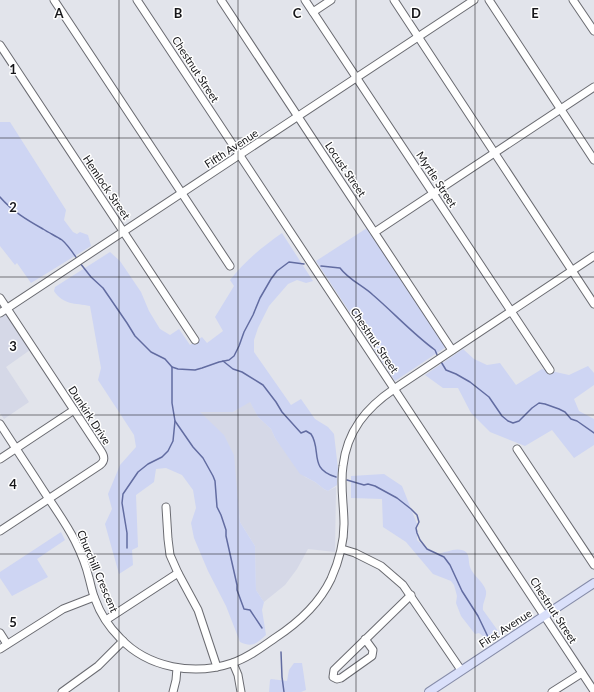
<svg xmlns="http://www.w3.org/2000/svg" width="594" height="692" font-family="Lato,sans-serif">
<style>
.built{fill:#d5d8e7}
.green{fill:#ced5f3}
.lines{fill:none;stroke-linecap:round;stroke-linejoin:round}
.stream{stroke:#626ca1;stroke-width:1.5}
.minor-casing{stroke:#6a6b71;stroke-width:9}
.major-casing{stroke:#868ca9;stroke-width:10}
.minor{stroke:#fff;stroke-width:7}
.major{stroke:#dae0fa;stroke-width:8}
.grid{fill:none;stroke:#17171a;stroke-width:1;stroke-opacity:0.55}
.labels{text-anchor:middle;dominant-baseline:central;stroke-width:3;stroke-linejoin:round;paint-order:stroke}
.street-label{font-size:11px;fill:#17171a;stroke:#fff}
.grid-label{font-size:13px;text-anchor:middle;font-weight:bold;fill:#17171a;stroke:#fff;stroke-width:3;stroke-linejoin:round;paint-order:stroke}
</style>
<rect width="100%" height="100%" fill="#e2e4eb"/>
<!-- built -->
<g class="built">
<path d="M6,314l24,36 -24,17 23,35 -25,17 -4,-6v-95z"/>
<path d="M250,401l8,16 13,12 4,9 30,39 10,5 9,7 4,2 8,-4 -1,65 -27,-3 -11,20 -12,16 -21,17 -8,-12 -1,-44 -15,-24 -3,-32 -38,-78h34z"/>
</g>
<!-- green -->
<g class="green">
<path d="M0,122h10l56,88 -2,10 9,12 4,2 3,-2 8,3 3,11 -60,37 -14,-20 -2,2 -15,-19z"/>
<path d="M367,228l79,119 -51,34 -79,-120z"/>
<path d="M282,233l31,48 -7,2 -9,-3 -9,4 -19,22 -11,22 -4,12v12l37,53 10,-6 14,20 13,8 6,7 4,35 -1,16 -9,6 -4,-2 -9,-7 -15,-8 -25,-36 -4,-9 -13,-12 -8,-15 -17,10h-33l24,23 10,20 6,67 15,24 1,44 8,12 -2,8 4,25c-9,8 -13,13 -26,7l-14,-36 -18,-35 -14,-33 -3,-15 5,-15 -3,-18 -11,-15 -16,-7 -10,1 -2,13 -18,13 2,52 -6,3 1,15 -14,9 -14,-50 7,-15 -4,-15 12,-29 16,-18 -2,-12 -36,-55 3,-12 -11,-62c-15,-3 -27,-1 -36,-15l1,-4 55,-35 10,9 21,31 8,19 11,18 10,6 9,-6 11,16 12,-8 5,6 16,-12 -8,-14 19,-31 -4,-6c15,-19 32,-33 52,-47z"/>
<path d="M463,349l11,10 13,6 13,-2 16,22 26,-16 27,6 19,-9 6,7v12l-20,14 5,12 15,8v26l-20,13 -22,-28 -27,16 -35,-14 -19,-19 -13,-25h-15l-18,-13z"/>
<path d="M384,474l18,12 15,38v16c5,4 11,11 18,13 9,2 21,-8 31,-1 4,5 2,9 4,15 3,9 14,15 16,24 1,6 -4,12 -3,19l18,25 -11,7 -11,-9 -4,1 -14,-18 -5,-13 1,-7 -3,-11 -3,-4 -18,-7 -27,-32 -23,-15 -1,-28 -31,-1v-22z"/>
<path d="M61,532l4,8 -28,19 11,18 -36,19 -12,-18v-6z"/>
<path d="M294,663h8l4,27 -5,2h-32l1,-12 1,-1 16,2 2,-11z"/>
</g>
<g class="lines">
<!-- stream -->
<g class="stream">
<path d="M0,197c12,14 27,23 43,32 6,4 13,7 19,11 6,5 11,13 16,20"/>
<path d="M80,263l11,14 12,11 24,35 8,13 16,16 14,7 7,8 6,2 17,1 7,-2 17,-6 10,-2 5,-4 5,-10 5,-14 9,-17 7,-17 11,-19 6,-8 12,-9 15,2"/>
<path d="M321,266l19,2c9,12 22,17 33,27 21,18 40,39 62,55l3,7"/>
<path d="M440,360l6,10 10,4 14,8 19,15 13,19 6,5 5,2 6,-2 13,-13 7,-5 6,1 14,5 6,3 6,7 6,2 17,12"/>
<path d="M223,361l10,8 9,3 21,13 13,17 6,10 19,21 5,-2 5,3c11,16 -3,35 25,43"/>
<path d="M175,421l18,26 10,11 10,18 2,5 2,26 4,8 5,15v6l11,49v5l7,19 6,1 12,18"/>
<path d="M347,480l17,5 4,-1 7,2 22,12 14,11 6,6 2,7 -3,6 1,5 3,7 7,9 17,8 6,8 12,26 16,25 12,25"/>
<path d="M127,548v-15l-5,-30 1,-9 15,-22 10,-8 14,-7 6,-6 5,-10 2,-20 -3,-18v-36"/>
<path d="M281,652l1,25 2,15"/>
</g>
<defs>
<g id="minor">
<path d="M54,0l176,266"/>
<path d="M137,0l457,691"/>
<path d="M221,0l231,350"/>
<path d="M305,0l245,370"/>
<path d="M394,0l200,304"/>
<path d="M489,0l105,160"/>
<path d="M573,0l21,31"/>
<path d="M313,12l18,-12"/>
<path d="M0,45l195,295"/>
<path d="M375,232l219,-145"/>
<path d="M0,298l101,153c4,6 4,10 -1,14l-100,66"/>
<path d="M0,313l474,-313"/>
<path d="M0,424c14,22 29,44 43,66 11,17 23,33 32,51 6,12 11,24 14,37 2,7 3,14 6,21 5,14 14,28 25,39 28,30 74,38 112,25 16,-5 30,-16 43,-25 23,-15 44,-34 56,-59 8,-18 13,-36 13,-55 0,-19 -4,-39 -1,-58 4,-35 23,-58 51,-77l200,-133"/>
<path d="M517,449l77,116"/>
<path d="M0,459l74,-49"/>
<path d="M166,507l2,32 2,16 8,18 20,37 19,57"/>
<path d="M342,549l13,4 26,13 22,19 58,85"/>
<path d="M106,620l72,-47"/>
<path d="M0,633l7,11"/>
<path d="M365,639l8,11 -1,6 -31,22 -4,1 -4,-2 1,-7 77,-75"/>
<path d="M0,649l63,-40 31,-12"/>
<path d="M233,663l5,12 3,17"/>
<path d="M62,692l36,-26 25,-25"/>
<path d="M173,692l3,-12 1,-12"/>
<path d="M552,692l30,-19"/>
</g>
<path id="major" d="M429,692l165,-109"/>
</defs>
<!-- minor casing -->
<use href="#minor" class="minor-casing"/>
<!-- major casing -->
<use href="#major" class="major-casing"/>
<!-- minor -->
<use href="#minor" class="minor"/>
<!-- major -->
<use href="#major" class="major"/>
</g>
<!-- grid -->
<path class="grid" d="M119,0v692M238,0v692M356,0v692M475,0v692M0,138h594M0,277h594M0,415h594M0,554h594"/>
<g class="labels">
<!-- street labels -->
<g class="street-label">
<text transform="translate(196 69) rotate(57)">Chestnut Street</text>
<text transform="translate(231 148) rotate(-33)">Fifth Avenue</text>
<text transform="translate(346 169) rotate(56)">Locust Street</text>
<text transform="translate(437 179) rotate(57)">Myrtle Street</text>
<text transform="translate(107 187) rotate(56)">Hemlock Street</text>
<text transform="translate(375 340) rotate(56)">Chestnut Street</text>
<text transform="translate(90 415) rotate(57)">Dunkirk Drive</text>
<text transform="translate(98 571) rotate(67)">Churchill Crescent</text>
<text transform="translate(554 610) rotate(57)">Chestnut Street</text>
<text transform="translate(505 628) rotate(-33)">First Avenue</text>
</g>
</g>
<g class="grid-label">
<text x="59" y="18">A</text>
<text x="178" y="18">B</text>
<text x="297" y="18">C</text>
<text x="416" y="18">D</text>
<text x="535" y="18">E</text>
<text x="13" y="74">1</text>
<text x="13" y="212">2</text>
<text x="13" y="351">3</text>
<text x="13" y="489">4</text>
<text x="13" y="627">5</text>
</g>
</svg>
